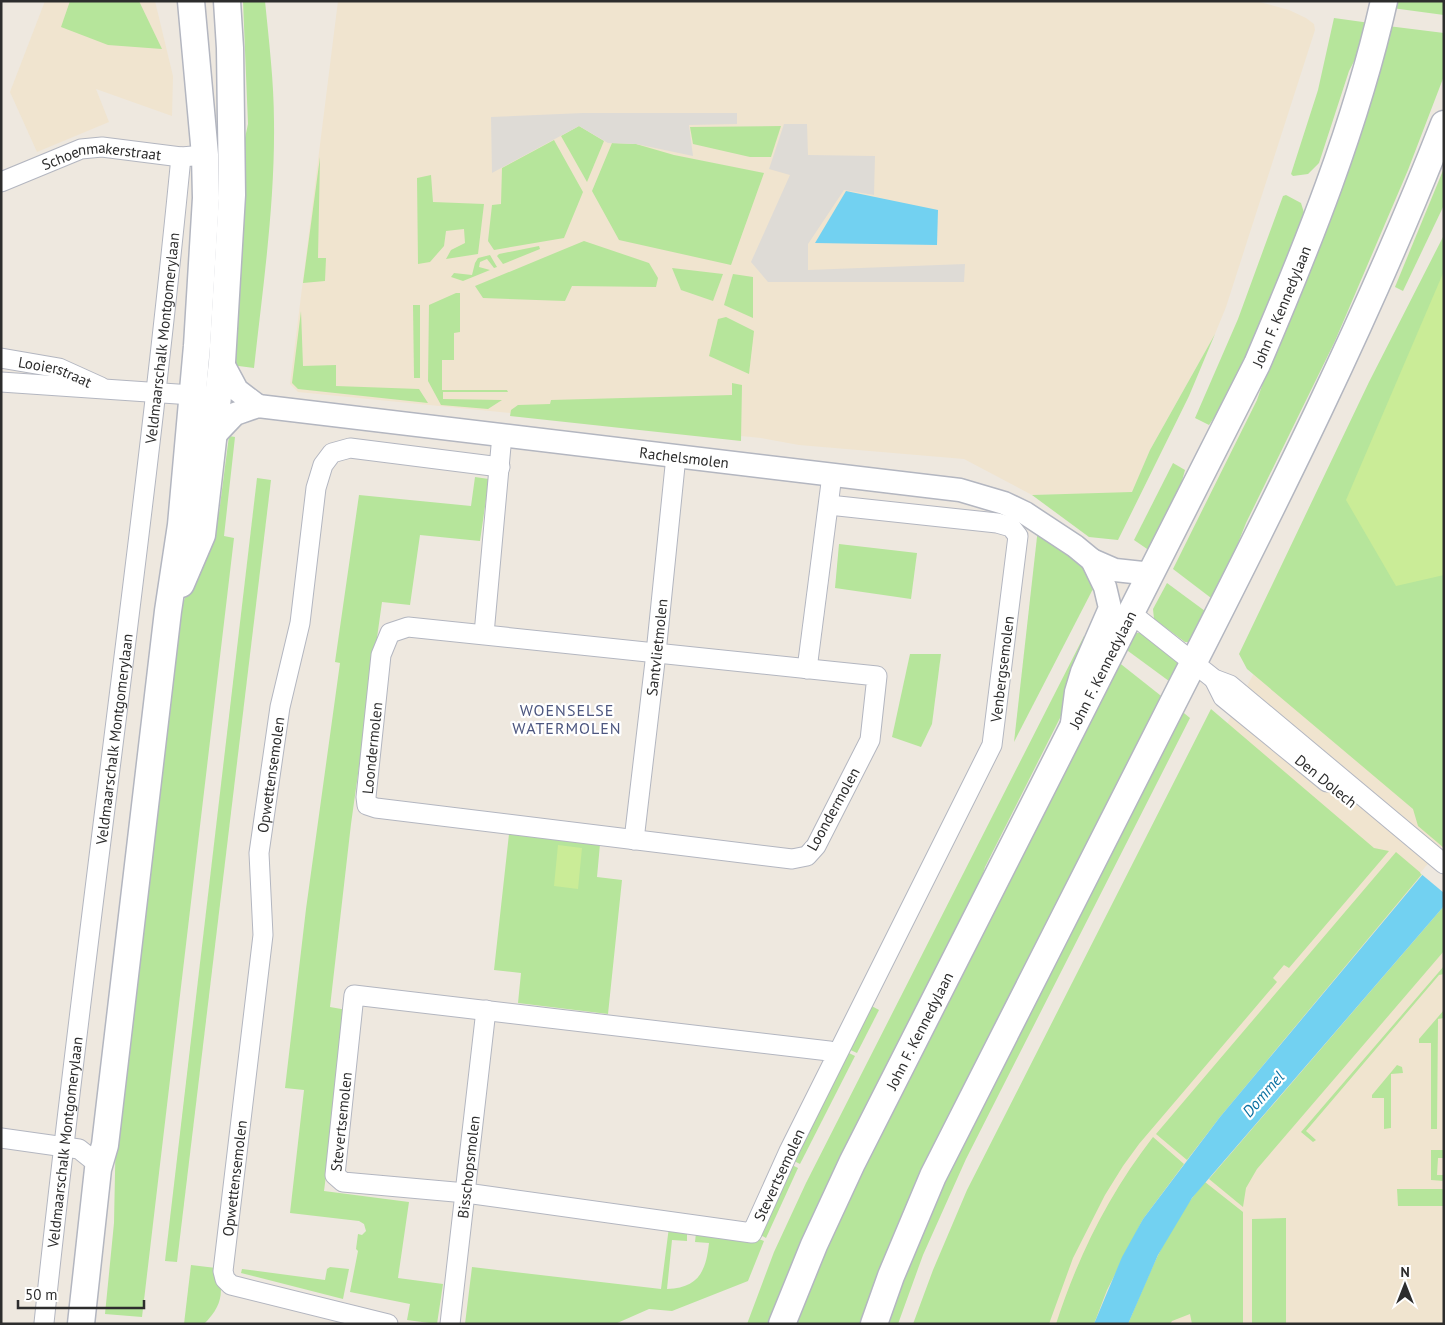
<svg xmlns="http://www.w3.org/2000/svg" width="1445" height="1325" font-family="'PT Sans',sans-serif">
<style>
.education{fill:#f0e4cf}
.green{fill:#b6e59b}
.pitch{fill:#caec97}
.plaza{fill:#dedbd6}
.water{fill:#72d1f1}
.pier{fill:#eee8df}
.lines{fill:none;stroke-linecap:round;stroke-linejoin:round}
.minor-casing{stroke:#b3b6c0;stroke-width:21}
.tertiary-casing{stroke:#b3b6c0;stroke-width:25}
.secondary-casing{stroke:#b3b6c0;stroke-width:29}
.minor{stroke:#fff;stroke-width:19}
.tertiary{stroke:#fff;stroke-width:22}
.secondary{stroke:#fff;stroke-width:26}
.labels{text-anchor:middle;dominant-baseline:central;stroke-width:4.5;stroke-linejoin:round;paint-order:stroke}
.street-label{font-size:15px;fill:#2d2d2d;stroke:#fff}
.neighbourhood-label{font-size:16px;letter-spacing:1px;fill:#4c567f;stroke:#fff}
.water-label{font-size:16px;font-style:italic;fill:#0b71a2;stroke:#fff}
</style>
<rect width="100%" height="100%" fill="#eee8df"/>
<!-- education -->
<g class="education">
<path d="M45,1h110l18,75 -1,40 -76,-27 13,33 -72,30 -27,-60z"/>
<path d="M338,1h918l33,9 17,8 8,6 1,6 -89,277 -11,27 -65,116 -18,43 -100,2 -68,-36 -165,-14 -38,-7 -463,-46 -8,-8z"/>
<path d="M1444,271v1053h-506l224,-478 184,-346z"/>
</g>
<!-- green -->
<g class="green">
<path d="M70,1h69l23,48 -54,-4 -47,-18z"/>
<path d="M243,1h22c4,41 9,81 9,121 1,82 -11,164 -20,246l-23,-3 7,-195 10,-46z"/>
<path d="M1393,1h51v14l-52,-7z"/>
<path d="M1334,18l36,5 -4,15 -17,33 -30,92 -11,11 -15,2 -2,-2 27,-84z"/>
<path d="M1388,26l56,7v43l-36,94 -73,171 -89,182 -31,78 -42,-32 84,-169z"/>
<path d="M579,126l25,15 -17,41 -26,-46z"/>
<path d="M781,126l-10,31h-21l-57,-13 -3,-17z"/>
<path d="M554,140l29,52 -19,46 -70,12 -6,-9 4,-36 9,-1 1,-36z"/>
<path d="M612,143l24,1 38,11 90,18 -33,92 -112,-25 -27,-49z"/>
<path d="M320,157l-2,101h8l-1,23 -22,2z"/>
<path d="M1444,168v37l-41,86 -8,-4z"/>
<path d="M431,175l2,27 51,2 -6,50 -32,5 5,-9 14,-7 -1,-14 -18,2 -2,15 -14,16 -12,2 -1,-86z"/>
<path d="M1286,195l15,8 5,16 -63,156 -34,50 -14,-7 43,-99 45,-123z"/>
<path d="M1444,235v613l-26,-22 -5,-17 -166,-140 -8,-15 130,-272z"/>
<path d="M584,241l65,22 9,15 -2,9 -84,-1 -7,15 -82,-3 -8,-12z"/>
<path d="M539,246l1,3 -37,15 -6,-8 2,-2z"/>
<path d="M490,255l7,12 -3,1 -7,-9 -7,3 -1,5 11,3 -27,11 -12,-4 3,-4 18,2 3,-12 3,-5z"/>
<path d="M672,268l51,6 -10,27 -32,-11z"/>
<path d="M733,274l20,3v41l-29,-13z"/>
<path d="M456,293h4v39l-6,1v27h-12v30h65l1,2h-65v7l59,1 -14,9 -47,-4 -13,-24 1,-76z"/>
<path d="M413,305h7v73h-6z"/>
<path d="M301,311l2,55 33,-1v21l83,3 9,14 -130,-14 -6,-6z"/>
<path d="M726,317l28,14 -5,43 -40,-18 9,-37z"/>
<path d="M1215,334l-26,62 -71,144 -29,-3 -57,-42 100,-3 18,-42z"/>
<path d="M732,383l10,2 -1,56 -231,-25 1,-6 7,-5 32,-1 1,-4 181,-5z"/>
<path d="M229,436l6,1 -11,99 10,2 -92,779 -37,-3 9,-91 2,-99 55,-472 12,-49 36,-90z"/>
<path d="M1173,463l12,7 -12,44 -20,39 -19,-13z"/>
<path d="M475,477l14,2 -9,62 -60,-6 -10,70 -28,-3 -31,222 -21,183 17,3 -23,181 85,11 -11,76 45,6 -6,40 -30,-4 3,-16 -60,-12 8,-41 -2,-2 2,-15 4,1 4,-4 -2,-7 -5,-3 -69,-8 14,-123 -19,-2 21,-179 34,-246 -5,-1 24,-167 112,11z"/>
<path d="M257,478l14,2 -94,782 -12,-1z"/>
<path d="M1038,528l45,38 12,19 -81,157z"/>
<path d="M839,544l78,9 -6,46 -76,-11z"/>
<path d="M1167,583l42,31 -17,28h-7l-31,-23 -1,-10z"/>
<path d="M1135,633h6l37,28 -5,23 -49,-36 8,-14z"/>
<path d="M1084,636l6,5 -27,71 -78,155 -12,41 -201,416h-25l27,-72 32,-69z"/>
<path d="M910,654h31l-9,70 -11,23 -29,-10z"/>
<path d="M1117,661l48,38 -301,625h-73l30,-76z"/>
<path d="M1179,709l11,9 -224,441 -43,96 -25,69h-16l28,-74z"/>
<path d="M1211,709l163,139 15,3 -100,117 -5,-3 -11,13 4,4 -138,162 -16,22 -18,29 -32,63 -24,66h-136l20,-54 34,-80z"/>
<path d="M509,834l91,10 -3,33 25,3 -14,134 -90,-11 3,-30 -27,-3z"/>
<path d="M1396,852l26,22 -202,243 -33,43 -31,-26z"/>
<path d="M1444,906v45l-187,218 -11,19 -3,19 -34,-28z"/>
<path d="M1444,966v8l-5,1 -133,156 10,9 -3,2 -12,-10z"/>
<path d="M868,1004l11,6 -22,43 -11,-5z"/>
<path d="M1444,1010v8l-6,1 -1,110h-6v-86h-12v-4z"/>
<path d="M847,1052l8,4 -55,108 -8,-4z"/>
<path d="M1397,1065l5,2 1,6 -12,1v54l-7,1v-31h-12v-3z"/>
<path d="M1153,1137l31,27 -41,55 -36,71 -13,34h-38c22,-68 53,-130 97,-187z"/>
<path d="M1431,1150h13v8h-6l-1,17h7v6l-13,-1z"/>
<path d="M790,1164l8,4 -32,70 -11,-6z"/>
<path d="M1205,1182l38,30v112h-51l-2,-10 -18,7 -2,3h-42c21,-50 41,-101 77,-142z"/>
<path d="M1397,1189h47v17h-46z"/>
<path d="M1286,1218v106h-34v-105z"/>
<path d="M669,1227l18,5v9l-15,-1 -5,49c31,-1 39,-17 42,-46l-14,-1 1,-9 55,3 13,5 -16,40 -76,30 -23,-2 -34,15h-150l7,-57 189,22z"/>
<path d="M191,1265l25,3c9,23 6,38 -12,56h-20z"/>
<path d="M330,1267l19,2 -6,30 -102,-26 1,-4 83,11 2,-11z"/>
</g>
<!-- pitch -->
<g class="pitch">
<path d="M1444,271v304l-48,11 -50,-86z"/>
<path d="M558,845l24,3 -4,41 -24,-3z"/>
</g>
<!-- plaza -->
<g class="plaza">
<path d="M583,113h154v11l-48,1 4,31 -57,-12 -28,-1 -29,-17 -87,47 -1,-56z"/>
<path d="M784,124h23l1,31 67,1 -1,39 -30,-5 -36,54v26l157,-6 -1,18h-196l-17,-20 39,-87 -21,-6z"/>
</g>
<!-- water -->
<g class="water">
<path d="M846,191l92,19 -1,35 -122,-2z"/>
<path d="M1444,849v57l-252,292 -34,57 -30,69h-34l28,-67 21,-38 77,-102z"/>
</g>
<!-- pier -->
<path class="pier" d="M1442,847l2,1v45l-24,-20z"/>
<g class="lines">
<defs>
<g id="minor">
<path id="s1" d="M1,182l80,-33 21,-2 79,10 12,-1"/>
<path id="s2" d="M1,358l58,10 42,19"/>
<path d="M1,382l191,13 12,3"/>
<path id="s3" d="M829,505l168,18 14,4 7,9 -26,209 -203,406 -37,82 -286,-40 -123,-11 -8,-7 19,-180 475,56 8,4"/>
<path d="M1132,614l82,65 16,6 214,179"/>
<path d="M408,627l469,49 -7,64 -54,106 -9,10 -15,3 -416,-51 -9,-3 -1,-8 15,-142 9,-22z"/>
<path d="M484,634l18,-199"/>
<path d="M807,669l25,-194"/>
<path d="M1214,679l9,18 104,85"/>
<path id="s4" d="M634,840l22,-187 20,-197"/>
<path d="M1,1138l78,11 15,12 4,8"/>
<path id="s5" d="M44,1323c41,-389 99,-777 137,-1166"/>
<path id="s6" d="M388,1324l-157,-39 -6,-6 -2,-8 40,-336 -4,-82 21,-146 20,-84 16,-135 7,-23 9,-12 18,-5 150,19"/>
<path id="s7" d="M450,1324l36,-314"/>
</g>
<g id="tertiary">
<path d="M222,362l15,28 21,16"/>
<path id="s8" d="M214,436l21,-22 23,-8 702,84 44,13 21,10 50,33 17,14 23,10 37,4"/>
<path d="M1072,723l4,-31 6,-20 28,-64 -5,-21 -13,-27"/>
</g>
<g id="secondary">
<path d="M181,584l21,-49 20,-173 10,-167 -2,-147 -3,-47"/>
<path d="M81,1324l17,-155 7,-24 63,-534 13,-86 16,-179 9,-148 -1,-43 -14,-154"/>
<path id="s9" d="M782,1324l32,-79 38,-82 405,-799c50,-117 99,-238 127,-363"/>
<path d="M874,1324l17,-48 42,-100c82,-162 165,-325 247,-487 95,-186 188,-371 264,-565"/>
</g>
</defs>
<!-- minor casing -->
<use href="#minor" class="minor-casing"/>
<!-- tertiary casing -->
<use href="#tertiary" class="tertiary-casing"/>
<!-- secondary casing -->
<use href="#secondary" class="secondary-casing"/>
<!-- minor -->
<use href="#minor" class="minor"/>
<!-- tertiary -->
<use href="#tertiary" class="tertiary"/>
<!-- secondary -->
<use href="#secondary" class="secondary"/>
</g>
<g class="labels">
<!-- street labels -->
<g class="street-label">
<text stroke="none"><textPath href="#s1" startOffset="106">Schoenmakerstraat</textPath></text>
<text stroke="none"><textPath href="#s9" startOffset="1134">John F. Kennedylaan</textPath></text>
<text stroke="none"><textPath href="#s5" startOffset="992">Veldmaarschalk Montgomerylaan</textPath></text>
<text stroke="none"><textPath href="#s2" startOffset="56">Looierstraat</textPath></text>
<text stroke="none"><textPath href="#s8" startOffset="484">Rachelsmolen</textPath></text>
<text stroke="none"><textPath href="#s4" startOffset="194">Santvlietmolen</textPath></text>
<text transform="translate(1002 669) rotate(-83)">Venbergsemolen</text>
<text stroke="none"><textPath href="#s9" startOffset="729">John F. Kennedylaan</textPath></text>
<text stroke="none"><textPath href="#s5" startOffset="588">Veldmaarschalk Montgomerylaan</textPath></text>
<text transform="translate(372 748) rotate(-84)">Loondermolen</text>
<text stroke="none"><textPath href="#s6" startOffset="678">Opwettensemolen</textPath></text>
<text transform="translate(1326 781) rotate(39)">Den Dolech</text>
<text transform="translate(833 809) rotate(-61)">Loondermolen</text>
<text stroke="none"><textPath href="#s9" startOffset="324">John F. Kennedylaan</textPath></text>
<text stroke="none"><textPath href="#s3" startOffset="1426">Stevertsemolen</textPath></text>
<text stroke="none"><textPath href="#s5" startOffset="182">Veldmaarschalk Montgomerylaan</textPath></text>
<text stroke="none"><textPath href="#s7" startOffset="158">Bisschopsmolen</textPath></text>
<text transform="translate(779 1175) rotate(-65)">Stevertsemolen</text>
<text stroke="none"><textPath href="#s6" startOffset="272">Opwettensemolen</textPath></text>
</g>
<!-- neighbourhood labels -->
<g class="neighbourhood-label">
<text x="567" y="710">WOENSELSE<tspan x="567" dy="18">WATERMOLEN</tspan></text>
</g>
<!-- water labels -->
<g class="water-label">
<text transform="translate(1263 1094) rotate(-49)">Dommel</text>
</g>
</g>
<!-- border -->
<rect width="1445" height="1325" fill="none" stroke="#2d2d2d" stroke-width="5"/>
<!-- north arrow -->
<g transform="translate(1405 1285)" stroke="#ffffff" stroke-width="4" paint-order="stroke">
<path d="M0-4L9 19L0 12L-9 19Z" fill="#2d2d2d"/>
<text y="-8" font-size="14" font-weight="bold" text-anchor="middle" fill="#2d2d2d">N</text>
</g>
<!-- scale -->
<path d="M18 1300v8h126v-8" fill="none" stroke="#2d2d2d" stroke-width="2.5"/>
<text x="25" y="1300" font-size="15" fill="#2d2d2d" stroke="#ffffff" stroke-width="4" paint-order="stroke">50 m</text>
</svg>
